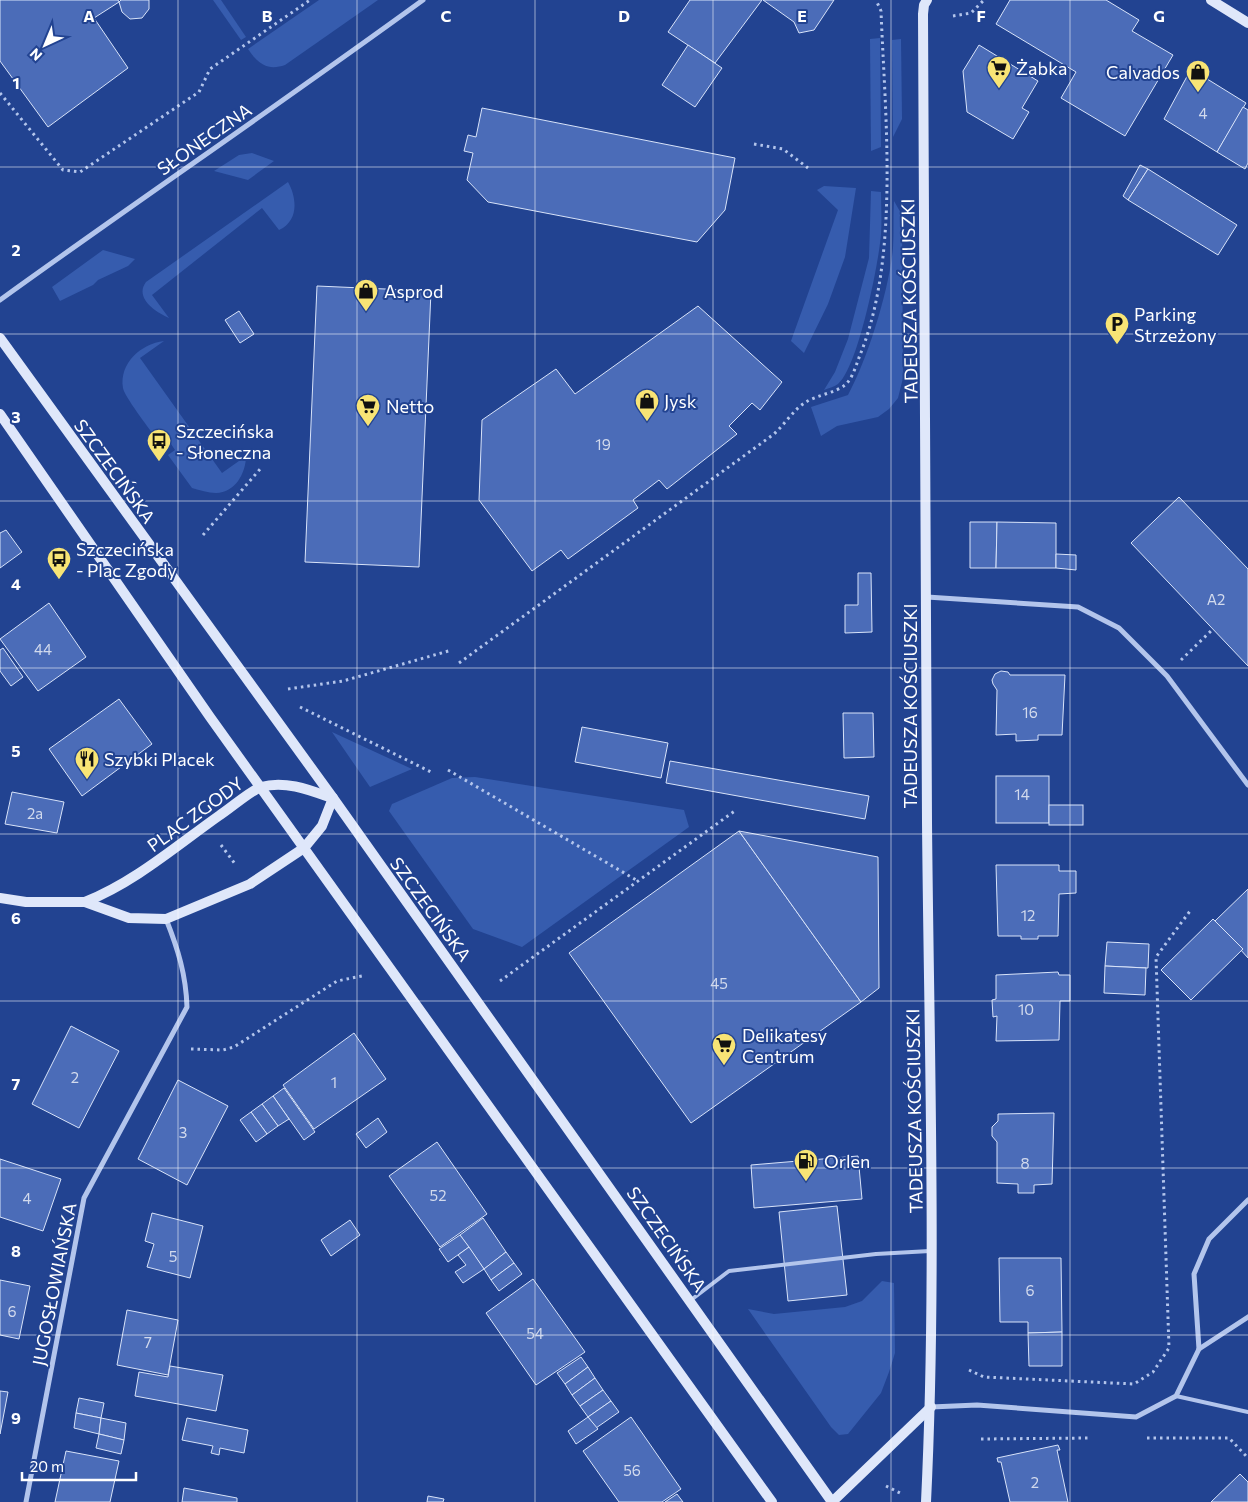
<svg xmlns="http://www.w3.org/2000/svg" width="1248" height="1502" font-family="Commissioner,sans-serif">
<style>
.green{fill:#365cae}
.building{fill:#4b6cb8;stroke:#d8e3f9}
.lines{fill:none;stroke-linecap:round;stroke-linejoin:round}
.path{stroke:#b3c5ec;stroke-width:3;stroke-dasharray:2.5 4;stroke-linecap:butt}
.lane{stroke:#b3c5ec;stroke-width:4}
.street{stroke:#b3c5ec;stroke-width:5}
.secondary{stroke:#dfe7fa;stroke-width:10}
.grid{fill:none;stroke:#fff;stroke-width:1;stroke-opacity:0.55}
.labels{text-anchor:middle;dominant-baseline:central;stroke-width:4;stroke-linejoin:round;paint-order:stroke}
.number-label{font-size:15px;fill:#d2daed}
.poi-label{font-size:18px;fill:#fff;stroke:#224391;text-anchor:start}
.street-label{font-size:18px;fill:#fff;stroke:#224391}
.grid-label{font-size:16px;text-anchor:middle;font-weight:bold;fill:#fff;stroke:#224391;stroke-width:4;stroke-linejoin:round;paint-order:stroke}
</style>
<rect width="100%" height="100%" fill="#224391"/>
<!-- green -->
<g class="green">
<path d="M213,0h8l25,37 -5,3z"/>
<path d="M319,0h59l-93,65c-17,6 -27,-1 -37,-16z"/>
<path d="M880,38l1,109 -10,4 -1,-112z"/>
<path d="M901,39l1,80 -9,18 -1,-97z"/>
<path d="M252,153l22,8 -26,19 -34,-9 25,-16z"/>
<path d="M288,182c9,16 11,39 -9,48l-17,-22 -110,87 17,23c-13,-6 -35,-20 -23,-36z"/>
<path d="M824,186l32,2 -11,69 -17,47 -24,49 -13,-12 47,-131 -21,-20z"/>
<path d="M871,191l10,1c0,14 1,28 0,42 -2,28 -23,134 -43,150 -4,3 -10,4 -14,6l11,-18 13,-33 21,-81z"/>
<path d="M894,201l8,14 1,163 -5,20 -9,11 -11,8 -41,9 -16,10 -10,-29 37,-12c20,-37 41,-105 45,-147 1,-16 0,-31 1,-47z"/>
<path d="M103,250l32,9 -7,7 -30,14 -5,5 -33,16 -8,-14z"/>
<path d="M164,341l-24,17 82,115 24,-17c0,17 -11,37 -30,37 -8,0 -16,-3 -24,-5l-24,-33 7,-5 -12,-18 -8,5c-6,-9 -31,-41 -32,-49 -4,-25 18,-44 41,-47z"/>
<path d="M332,732l80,37 -42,18z"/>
<path d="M475,777l209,33 5,17 -167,120 -49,-18 -84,-118 3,-7 60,-26z"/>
<path d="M882,1281l12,2 1,70 -6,19 -8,21 -33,41 -9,1 -8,-8 -83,-118 26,5 71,-7 17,-6z"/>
</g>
<!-- building -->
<g class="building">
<path d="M0,0h118l1,2 -25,16 34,50 -80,59 -48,-66z"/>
<path d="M121,0h28v9l-7,9 -12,1 -8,-7 -3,-10z"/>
<path d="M690,0h72l-47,63 -47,-31z"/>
<path d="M763,0h71l-20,30 -15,3 -5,-11z"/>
<path d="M1010,0h96l33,20 -7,11 41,24 -48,81 -64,-38 15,-26 -80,-48z"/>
<path d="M688,45l34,23 -27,39 -33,-22z"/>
<path d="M979,45l59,36 -16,27 7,4 -16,27 -46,-27 -4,-41z"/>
<path d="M1191,69l55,34 -29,49 -53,-33z"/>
<path d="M1243,107l5,3v53l-3,6 -28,-17z"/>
<path d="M482,108l253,50 -10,52 -28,32 -209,-40 -21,-22 6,-27 -9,-2 4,-16 8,2z"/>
<path d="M1140,165l8,4 -20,31 -5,-4z"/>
<path d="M1148,169l89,56 -19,30 -90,-55z"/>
<path d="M317,286l114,5 -12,276 -114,-5z"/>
<path d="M698,306l84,76 -22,28 -8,-7 -23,23 8,8 -70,55 -8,-9 -26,20 5,8 -70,51 -7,-9 -29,21 -53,-71 3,-80 74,-51 19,25z"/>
<path d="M239,311l15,23 -14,9 -15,-23z"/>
<path d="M1179,497l69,72v97l-117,-123z"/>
<path d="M970,522h27l-1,46h-26z"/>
<path d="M997,522l59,1v45h-60z"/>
<path d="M6,530l16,22 -22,16v-35z"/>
<path d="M1056,554l20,1v15l-20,-2z"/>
<path d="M858,573h13l1,59 -27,1v-28h13z"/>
<path d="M49,603l37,54 -48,34 -38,-52z"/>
<path d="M3,648l20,29 -12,9 -11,-15v-21z"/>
<path d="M1001,671l7,1 2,3h55l-3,60h-24v5l-22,1v-7l-20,1 1,-45 -4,-6 -1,-4 3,-6z"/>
<path d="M119,699l33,45 -70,52 -33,-47z"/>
<path d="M843,713h30l1,44 -30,1z"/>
<path d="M582,727l86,16 -7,35 -86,-16z"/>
<path d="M670,761l199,35 -4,23 -199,-36z"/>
<rect x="996" y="776" width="53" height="47"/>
<path d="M12,792l52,10 -7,31 -52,-9z"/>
<rect x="1049" y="805" width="34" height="20"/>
<path d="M739,831l122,171 -170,121 -122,-170z"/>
<path d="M739,831l139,26 1,131 -18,14z"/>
<path d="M996,865h63v6h17v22l-17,1 -1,42h-20v3h-17v-3h-23z"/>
<path d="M1248,889v69l-33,-37z"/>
<path d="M1213,919l30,30 -52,51 -30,-30z"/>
<path d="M1107,942l42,2 -1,24 -43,-2z"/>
<path d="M1105,966l41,2 -1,27 -41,-2z"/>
<path d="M1058,972l1,3h11v26h-10l-1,39 -63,1 1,-25 -4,1 -1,-17 4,-1v-24z"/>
<path d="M71,1026l48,25 -40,77 -47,-24z"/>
<path d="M354,1033l32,46 -72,50 -31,-44z"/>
<path d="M178,1080l50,26 -41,79 -49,-26z"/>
<path d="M284,1088l31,44 -11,8 -31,-44z"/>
<path d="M273,1096l16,23 -11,7 -16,-22z"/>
<path d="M262,1104l16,22 -11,8 -16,-22z"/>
<path d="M251,1112l16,22 -11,8 -16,-22z"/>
<path d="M1054,1113l-2,71 -18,1v8h-16v-9l-21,-1v-41l-5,-6v-9l6,-6v-7z"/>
<path d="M378,1118l9,14 -21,16 -10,-14z"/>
<path d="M437,1142l50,72 -47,33 -51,-71z"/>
<path d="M858,1156l4,43 -108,9 -3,-43z"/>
<path d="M0,1159l61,20 -18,52 -43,-14z"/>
<path d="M837,1206l10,89 -59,6 -9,-89z"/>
<path d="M152,1213l51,13 -13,52 -43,-11 7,-23 -9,-3z"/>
<path d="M483,1218l23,34 -22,17 -24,-34z"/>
<path d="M350,1220l10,15 -29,21 -10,-16z"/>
<path d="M460,1235l9,12 -21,15 -9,-13z"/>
<path d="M469,1247l15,22 -21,14 -8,-11 11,-7 -8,-10z"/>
<path d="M506,1252l8,11 -23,17 -7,-11z"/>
<path d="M999,1258h62l1,74 -34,1v-11h-28z"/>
<path d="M514,1263l8,11 -23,17 -8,-11z"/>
<path d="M533,1279l52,73 -49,33 -50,-72z"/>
<path d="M0,1280l30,6 -11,53 -19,-4z"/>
<path d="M127,1310l51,10 -10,55 -51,-10z"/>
<path d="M1062,1332v34h-33l-1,-33z"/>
<path d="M581,1357l7,10 -23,17 -8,-11z"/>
<path d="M170,1366l53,9 -7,36 -81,-15 4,-24 29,5z"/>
<path d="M588,1367l7,11 -23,17 -7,-11z"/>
<path d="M595,1378l8,12 -23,16 -8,-11z"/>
<path d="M603,1390l8,11 -23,16 -8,-11z"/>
<path d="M0,1391l8,1 -8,42z"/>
<path d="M79,1398l25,5 -3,15 -25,-5z"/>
<path d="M611,1401l8,11 -23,16 -8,-11z"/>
<path d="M76,1413l25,5 -2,16 -25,-6z"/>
<path d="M588,1417l10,12 -22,15 -8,-13z"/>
<path d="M631,1417l50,72 -19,13h-43l-36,-51z"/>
<path d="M101,1418l25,5 -2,17 -25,-6z"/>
<path d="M187,1418l61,12 -4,23 -24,-5 -1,7 -8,-2 2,-7 -31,-6z"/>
<path d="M99,1434l25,6 -3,14 -25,-6z"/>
<path d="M1058,1445l2,5h-3l11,52h-58l-9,-40h-3l-1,-4z"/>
<path d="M66,1451l53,10 -9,41h-55z"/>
<path d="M1240,1474l8,8v20h-37z"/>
<path d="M184,1488l53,10v4h-55z"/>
<path d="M677,1494l6,8h-18z"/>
<path d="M428,1496l16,3 -1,3h-16z"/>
</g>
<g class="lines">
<!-- path -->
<g class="path">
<path d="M953,16l18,-3 13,-13"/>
<path d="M0,93l63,77 17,2 119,-80 11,-23 100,-69"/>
<path d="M754,144l29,5 25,19"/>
<path d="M203,535l58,-67"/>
<path d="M1181,660l32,-31"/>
<path d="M459,663l315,-229c11,-10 20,-25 32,-32 11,-7 29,-9 39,-17 8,-7 11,-20 15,-30 40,-98 25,-239 21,-344l-5,-11"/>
<path d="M288,689l55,-8 109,-31"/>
<path d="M300,707l133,66"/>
<path d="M448,770l190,111"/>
<path d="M221,845l14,19"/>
<path d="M500,981l236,-171"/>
<path d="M191,1049l32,1 11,-3 103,-66 25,-5"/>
<path d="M969,1370l15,7 150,7 19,-12 16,-24 -13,-391 34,-46"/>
<path d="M1147,1438h82l19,20"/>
<path d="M981,1439l107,-1"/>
<path d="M886,1486l16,8"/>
</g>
<!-- lane -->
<g class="lane">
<path d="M691,1300l38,-29 147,-17 54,-3"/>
<path d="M1176,1396l72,16"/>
</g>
<!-- street -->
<g class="street">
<path d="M0,300c140,-101 283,-198 423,-300"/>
<path d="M927,597l151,10 41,21 48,48 81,109"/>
<path d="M1199,1349l49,-32"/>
<path d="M931,1407l46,-2 159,12 40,-21 23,-47 -5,-75 15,-35 39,-39"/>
<path d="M26,1502l58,-304 103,-191c-1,-32 -9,-58 -21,-88"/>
</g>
<!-- secondary -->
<g class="secondary">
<path d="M1211,0l37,23"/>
<path d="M0,338l333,460 499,704"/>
<path d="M0,414l210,303 562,785"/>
<path d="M0,898l26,4h59l44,16 37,1 84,-35 54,-36 18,-22 11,-28"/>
<path d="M85,902c50,-20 91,-56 135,-87 11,-7 30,-24 41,-28 24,-7 49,3 71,11"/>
<path d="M832,1502l99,-95"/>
<path d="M926,1502c11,-226 3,-454 1,-680 -3,-269 -1,-539 -4,-808l1,-9 3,-5"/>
</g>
</g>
<!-- grid -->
<path class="grid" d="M178,0v1502M357,0v1502M535,0v1502M713,0v1502M891,0v1502M1070,0v1502M0,167h1248M0,334h1248M0,501h1248M0,668h1248M0,834h1248M0,1001h1248M0,1168h1248M0,1335h1248"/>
<!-- icons -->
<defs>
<symbol id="supermarket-pin" viewBox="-11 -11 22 30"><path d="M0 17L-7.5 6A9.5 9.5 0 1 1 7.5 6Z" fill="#f8e475" stroke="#224391"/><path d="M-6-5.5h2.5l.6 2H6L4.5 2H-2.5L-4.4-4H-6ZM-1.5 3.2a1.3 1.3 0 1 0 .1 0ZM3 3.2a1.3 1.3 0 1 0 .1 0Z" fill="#111"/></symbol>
<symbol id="shop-pin" viewBox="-11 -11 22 30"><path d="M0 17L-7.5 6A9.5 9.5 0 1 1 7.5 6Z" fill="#f8e475" stroke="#224391"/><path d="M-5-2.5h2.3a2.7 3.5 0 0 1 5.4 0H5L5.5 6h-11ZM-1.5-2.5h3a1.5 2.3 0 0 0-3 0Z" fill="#111"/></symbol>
<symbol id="parking-pin" viewBox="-11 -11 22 30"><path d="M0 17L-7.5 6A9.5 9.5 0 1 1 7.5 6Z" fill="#f8e475" stroke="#224391"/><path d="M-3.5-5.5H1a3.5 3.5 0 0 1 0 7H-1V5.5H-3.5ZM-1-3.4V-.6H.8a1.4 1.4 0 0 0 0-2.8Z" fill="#111"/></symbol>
<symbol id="bus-pin" viewBox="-11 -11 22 30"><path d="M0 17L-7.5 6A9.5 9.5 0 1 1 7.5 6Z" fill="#f8e475" stroke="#224391"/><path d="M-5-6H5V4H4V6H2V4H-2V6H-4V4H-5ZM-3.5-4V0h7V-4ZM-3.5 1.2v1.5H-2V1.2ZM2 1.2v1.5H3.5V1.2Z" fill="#111"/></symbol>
<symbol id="restaurant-pin" viewBox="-11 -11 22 30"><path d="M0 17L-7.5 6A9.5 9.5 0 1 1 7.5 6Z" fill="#f8e475" stroke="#224391"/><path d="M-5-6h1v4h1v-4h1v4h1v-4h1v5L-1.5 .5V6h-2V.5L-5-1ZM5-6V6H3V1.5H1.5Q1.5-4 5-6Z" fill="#111"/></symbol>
<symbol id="fuel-pin" viewBox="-11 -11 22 30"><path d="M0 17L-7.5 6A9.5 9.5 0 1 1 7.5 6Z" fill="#f8e475" stroke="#224391"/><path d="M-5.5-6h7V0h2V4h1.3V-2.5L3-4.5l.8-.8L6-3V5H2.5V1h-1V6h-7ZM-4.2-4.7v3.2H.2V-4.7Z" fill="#111"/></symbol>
</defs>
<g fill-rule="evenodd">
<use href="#supermarket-pin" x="985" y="54" width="28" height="38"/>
<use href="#shop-pin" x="1184" y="58" width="28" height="38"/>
<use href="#shop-pin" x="352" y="277" width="28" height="38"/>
<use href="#parking-pin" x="1103" y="310" width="28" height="38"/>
<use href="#shop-pin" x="633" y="387" width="28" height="38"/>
<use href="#supermarket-pin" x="354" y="392" width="28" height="38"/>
<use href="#bus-pin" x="145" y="427" width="28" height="38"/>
<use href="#bus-pin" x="45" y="545" width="28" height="38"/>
<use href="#restaurant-pin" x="73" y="745" width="28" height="38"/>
<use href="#supermarket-pin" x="710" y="1031" width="28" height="38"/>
<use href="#fuel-pin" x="792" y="1147" width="28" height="38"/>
</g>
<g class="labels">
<!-- number labels -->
<g class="number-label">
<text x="1203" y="113">4</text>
<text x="603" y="444">19</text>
<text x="1216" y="599">A2</text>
<text x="43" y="649">44</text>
<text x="1030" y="712">16</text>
<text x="1022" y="794">14</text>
<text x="35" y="813">2a</text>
<text x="1028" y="915">12</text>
<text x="719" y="983">45</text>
<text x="1026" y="1009">10</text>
<text x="75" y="1077">2</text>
<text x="334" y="1082">1</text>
<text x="183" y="1132">3</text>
<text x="1025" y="1163">8</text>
<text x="438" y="1195">52</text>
<text x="27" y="1198">4</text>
<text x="173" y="1256">5</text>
<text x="1030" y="1290">6</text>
<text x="12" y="1311">6</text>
<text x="535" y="1333">54</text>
<text x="148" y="1342">7</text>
<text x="632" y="1470">56</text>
<text x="1035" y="1482">2</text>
</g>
<!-- poi labels -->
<g class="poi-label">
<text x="1016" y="68">Żabka</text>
<text x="1180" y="72" text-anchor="end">Calvados</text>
<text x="384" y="291">Asprod</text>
<text x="1134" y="314">Parking<tspan x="1134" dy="21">Strzeżony</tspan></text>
<text x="664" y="401">Jysk</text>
<text x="386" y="406">Netto</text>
<text x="176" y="431">Szczecińska<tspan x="176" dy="21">- Słoneczna</tspan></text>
<text x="76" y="549">Szczecińska<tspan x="76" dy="21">- Plac Zgody</tspan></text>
<text x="104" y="759">Szybki Placek</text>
<text x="742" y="1035">Delikatesy<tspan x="742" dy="21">Centrum</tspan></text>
<text x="824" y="1161">Orlen</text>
</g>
<!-- street labels -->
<g class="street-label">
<text transform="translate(204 139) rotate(-35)">SŁONECZNA</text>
<text transform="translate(909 301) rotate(-91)">TADEUSZA KOŚCIUSZKI</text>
<text transform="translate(115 471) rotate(54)">SZCZECIŃSKA</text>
<text transform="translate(910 706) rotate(-90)">TADEUSZA KOŚCIUSZKI</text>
<text transform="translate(195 814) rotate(-36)">PLAC ZGODY</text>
<text transform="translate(431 909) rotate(54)">SZCZECIŃSKA</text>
<text transform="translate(914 1111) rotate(-91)">TADEUSZA KOŚCIUSZKI</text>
<text transform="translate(667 1239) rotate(55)">SZCZECIŃSKA</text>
<text transform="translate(54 1284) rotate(-79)">JUGOSŁOWIAŃSKA</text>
</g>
</g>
<g class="grid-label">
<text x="89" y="22">A</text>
<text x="267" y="22">B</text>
<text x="446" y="22">C</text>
<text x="624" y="22">D</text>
<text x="802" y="22">E</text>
<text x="981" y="22">F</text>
<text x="1159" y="22">G</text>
<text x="16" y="89">1</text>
<text x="16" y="256">2</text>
<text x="16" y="423">3</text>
<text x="16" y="590">4</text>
<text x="16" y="757">5</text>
<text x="16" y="924">6</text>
<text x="16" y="1090">7</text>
<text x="16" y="1257">8</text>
<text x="16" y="1424">9</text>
</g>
<!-- north arrow -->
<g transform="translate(45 45) rotate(224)" stroke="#224391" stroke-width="4" paint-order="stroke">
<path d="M0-4L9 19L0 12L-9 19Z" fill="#ffffff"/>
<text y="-8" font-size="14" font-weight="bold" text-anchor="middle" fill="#ffffff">N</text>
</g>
<!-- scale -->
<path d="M22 1472v8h114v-8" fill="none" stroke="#ffffff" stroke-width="2.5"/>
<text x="30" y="1472" font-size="15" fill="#ffffff" stroke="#224391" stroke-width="4" paint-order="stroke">20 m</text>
</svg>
